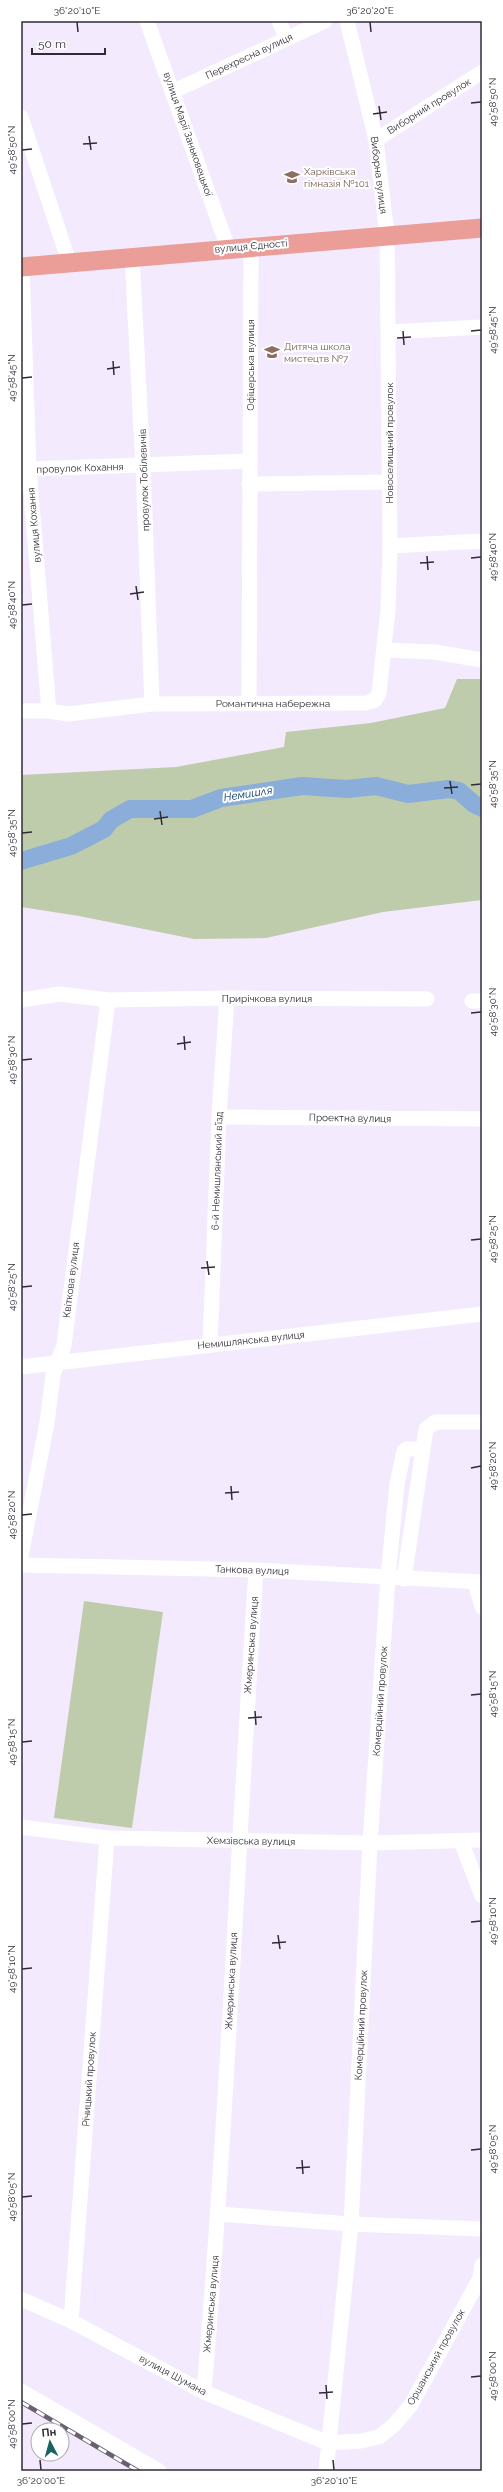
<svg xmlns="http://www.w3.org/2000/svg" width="503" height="2492" font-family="Raleway,sans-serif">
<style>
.green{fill:#beccab}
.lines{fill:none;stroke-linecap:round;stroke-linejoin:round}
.river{stroke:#8aaed9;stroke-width:18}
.minor{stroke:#fff;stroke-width:15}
.major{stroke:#eb9d97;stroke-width:19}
.rail-casing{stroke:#69616f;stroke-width:4.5}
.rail{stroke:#fff;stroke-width:3;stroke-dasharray:9;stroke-linecap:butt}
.ticks{fill:none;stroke:#322b37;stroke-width:1.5}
.labels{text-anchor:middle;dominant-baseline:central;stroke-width:4;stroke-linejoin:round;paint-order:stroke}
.street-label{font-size:10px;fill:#322b37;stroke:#fff}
.education-label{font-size:10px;fill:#785e54;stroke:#fff;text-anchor:start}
.water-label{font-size:11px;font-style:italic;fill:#003467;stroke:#fff}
.neatline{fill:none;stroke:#322b37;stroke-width:1.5}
.ticks-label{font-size:10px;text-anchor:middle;fill:#322b37}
</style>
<rect width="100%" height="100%" fill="#f4eafd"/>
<!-- green -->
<g class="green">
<path d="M457,679h25v221l-99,12 -117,26 -72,1 -115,-23 -58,-9v-132l155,-8 108,-20 2,-15 85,-9 74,-15z"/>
<path d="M84,1601l79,11 -31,216 -78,-10z"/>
</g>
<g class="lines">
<!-- river -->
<path class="river" d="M21,861l50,-15 33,-17 7,-9 19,-11h62l29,-11 81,-12 45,3 29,-3 32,8 41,-5 10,2 15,13 8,4"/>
<!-- minor -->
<g class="minor">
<path d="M147,21l81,227"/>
<path d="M279,21l7,17"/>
<path d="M174,91l151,-70"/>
<path d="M21,117l48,145"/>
<path d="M376,140l106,-68"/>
<path d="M132,256l11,210 9,238"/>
<path d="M22,266l7,203 20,242"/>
<path d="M389,332l93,-5"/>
<path d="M29,469l221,-8"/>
<path d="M249,484l140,-2"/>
<path d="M390,546l92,-5"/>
<path d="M384,650l51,2 47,8"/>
<path d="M249,703l2,-457"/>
<path d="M21,711h28l19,3 84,-10 214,-1 9,-3 4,-7 9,-83 2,-64 -3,-311 -11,-95 -29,-119"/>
<path d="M21,1000l39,-6 48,6 119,-2 200,1"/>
<path d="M472,1001h10"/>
<path d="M219,1117l263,2"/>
<path d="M210,1345l9,-228 8,-119"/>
<path d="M21,1367l461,-53"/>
<path d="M21,1556l26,-133 6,-48 11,-30 44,-345"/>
<path d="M21,1565l235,5 226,12"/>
<path d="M404,1579l22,-150 9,-7h47"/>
<path d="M475,1582l7,25"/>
<path d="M21,1827l86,11 263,5 112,-3"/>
<path d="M461,1841l21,55"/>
<path d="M219,2214l132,10 131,5"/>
<path d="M21,2299l50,22 133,71 124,51 33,-2 18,-4 15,-12 17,-20 69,-127 2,-13"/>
<path d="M71,2321l36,-483"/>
<path d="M21,2391l138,80"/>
<path d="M204,2392c23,-274 34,-548 52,-822"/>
<path d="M326,2471l25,-247 19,-381 18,-266 9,-93 7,-33 3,-2h15"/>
</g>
<!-- major -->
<path class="major" d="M21,267l461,-39"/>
<defs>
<path id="rail" d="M21,2402l117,69"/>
</defs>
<!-- rail casing -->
<use href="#rail" class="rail-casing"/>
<!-- rail -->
<use href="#rail" class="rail"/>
</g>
<!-- ticks -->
<path class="ticks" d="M77,22l1,10M370,22l1,10M471,103l10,-1M379,106l2,14M373,114l14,-2M89,136l2,14M83,144l14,-1M22,150l10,-1M403,331l1,14M471,331l10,-1M397,338l14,-1M113,361l1,14M107,369l13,-2M22,378l10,-1M427,556l1,14M471,558l10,-1M420,563l14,-1M136,586l2,14M130,594l14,-2M22,605l10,-1M450,781l2,13M471,785l10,-1M444,788l14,-1M160,811l2,14M154,819l14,-2M22,833l10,-1M471,1013l10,-1M184,1036l1,14M177,1044l14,-2M22,1060l10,-1M471,1240l10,-1M207,1261l2,14M201,1268l14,-1M22,1287l10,-1M471,1468l10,-2M231,1486l1,14M225,1493l14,-1M22,1515l10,-1M471,1695l10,-1M255,1711l1,14M248,1718l14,-1M22,1742l10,-1M471,1922l10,-1M278,1935l2,14M272,1943l14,-1M22,1969l10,-1M471,2150l10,-1M302,2160l1,14M296,2168l14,-1M22,2197l10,-1M471,2377l10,-1M326,2385l1,14M319,2393l14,-1M22,2424l10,-1M40,2460l1,10M333,2460l1,10"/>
<!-- icons -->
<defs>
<symbol id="school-bare" viewBox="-9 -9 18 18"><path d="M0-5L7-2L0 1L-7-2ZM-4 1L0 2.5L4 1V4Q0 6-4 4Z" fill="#8d6e63" stroke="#fff" stroke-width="2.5" paint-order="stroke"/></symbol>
</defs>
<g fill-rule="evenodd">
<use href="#school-bare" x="281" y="166" width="22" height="22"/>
<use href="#school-bare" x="261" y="341" width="22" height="22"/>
</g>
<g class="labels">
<!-- street labels -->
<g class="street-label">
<text transform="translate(249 56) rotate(-25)">Перехресна вулиця</text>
<text transform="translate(429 106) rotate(-32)">Виборний провулок</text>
<text transform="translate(188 134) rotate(71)">вулиця Марії Заньковецької</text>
<text transform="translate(379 175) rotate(83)">Виборна вулиця</text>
<text transform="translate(251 246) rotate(-5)">вулиця Єдності</text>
<text transform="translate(250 365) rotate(-90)">Офіцерська вулиця</text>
<text transform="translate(389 443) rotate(-90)">Новоселищний провулок</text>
<text transform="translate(80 468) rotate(-2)">провулок Кохання</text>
<text transform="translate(144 480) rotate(-92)">провулок Тобілевичів</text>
<text transform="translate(34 525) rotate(-95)">вулиця Кохання</text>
<text x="273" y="703">Романтична набережна</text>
<text x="267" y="998">Прирічкова вулиця</text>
<text transform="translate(350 1118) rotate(1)">Проектна вулиця</text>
<text transform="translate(217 1171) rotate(-88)">6-й Немишлянський в’їзд</text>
<text transform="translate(71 1280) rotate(-83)">Квіткова вулиця</text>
<text transform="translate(251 1340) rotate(-6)">Немишлянська вулиця</text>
<text transform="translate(252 1570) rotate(2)">Танкова вулиця</text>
<text transform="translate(251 1645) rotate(-86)">Жмеринська вулиця</text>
<text transform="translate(380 1701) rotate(-86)">Комерційний провулок</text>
<text transform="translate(251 1841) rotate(1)">Хемзівська вулиця</text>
<text transform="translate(231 1981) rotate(-87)">Жмеринська вулиця</text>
<text transform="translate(361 2025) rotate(-87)">Комерційний провулок</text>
<text transform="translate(89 2079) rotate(-86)">Річицький провулок</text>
<text transform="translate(211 2304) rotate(-85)">Жмеринська вулиця</text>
<text transform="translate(436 2357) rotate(-61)">Оршанський провулок</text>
<text transform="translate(173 2375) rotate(28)">вулиця Шумана</text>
</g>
<!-- education labels -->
<g class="education-label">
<text x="304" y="171">Харківська<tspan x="304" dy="12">гімназія №101</tspan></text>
<text x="284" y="346">Дитяча школа<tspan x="284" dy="12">мистецтв №7</tspan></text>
</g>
<!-- water labels -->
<g class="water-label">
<text transform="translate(248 794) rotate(-9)">Немишля</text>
</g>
</g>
<!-- border -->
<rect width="503" height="2492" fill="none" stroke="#ffffff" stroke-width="44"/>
<!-- north arrow -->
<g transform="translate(50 2442) rotate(354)"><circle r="19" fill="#ffffff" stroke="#adaaaf"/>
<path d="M0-3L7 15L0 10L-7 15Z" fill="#18645e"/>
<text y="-6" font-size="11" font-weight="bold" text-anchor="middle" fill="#322b37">Пн</text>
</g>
<!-- scale -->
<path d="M32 48v6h73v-6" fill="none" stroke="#322b37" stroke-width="2"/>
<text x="38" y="48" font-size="12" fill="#322b37" stroke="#ffffff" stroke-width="3" paint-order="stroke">50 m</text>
<rect x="22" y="22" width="459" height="2448" class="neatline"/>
<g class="ticks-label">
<text x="77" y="14">36°20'10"E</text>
<text x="370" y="14">36°20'20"E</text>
<text transform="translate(492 102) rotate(-90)" y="4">49°58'50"N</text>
<text transform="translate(11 150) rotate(-90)" y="4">49°58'50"N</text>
<text transform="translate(492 330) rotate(-90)" y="4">49°58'45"N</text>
<text transform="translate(11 378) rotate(-90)" y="4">49°58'45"N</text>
<text transform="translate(492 557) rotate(-90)" y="4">49°58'40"N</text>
<text transform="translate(11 605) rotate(-90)" y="4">49°58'40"N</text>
<text transform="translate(492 784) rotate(-90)" y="4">49°58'35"N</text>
<text transform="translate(11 833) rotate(-90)" y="4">49°58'35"N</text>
<text transform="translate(492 1012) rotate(-90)" y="4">49°58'30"N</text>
<text transform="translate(11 1060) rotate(-90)" y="4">49°58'30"N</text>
<text transform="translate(492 1239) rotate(-90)" y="4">49°58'25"N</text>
<text transform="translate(11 1287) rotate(-90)" y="4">49°58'25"N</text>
<text transform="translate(492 1466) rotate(-90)" y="4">49°58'20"N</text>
<text transform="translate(11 1515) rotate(-90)" y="4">49°58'20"N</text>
<text transform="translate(492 1694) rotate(-90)" y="4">49°58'15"N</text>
<text transform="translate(11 1742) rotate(-90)" y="4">49°58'15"N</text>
<text transform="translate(492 1921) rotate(-90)" y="4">49°58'10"N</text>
<text transform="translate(11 1969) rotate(-90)" y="4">49°58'10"N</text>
<text transform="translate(492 2149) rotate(-90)" y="4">49°58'05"N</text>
<text transform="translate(11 2197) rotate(-90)" y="4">49°58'05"N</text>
<text transform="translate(492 2376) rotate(-90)" y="4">49°58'00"N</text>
<text transform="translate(11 2424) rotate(-90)" y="4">49°58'00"N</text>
<text x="41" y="2484">36°20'00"E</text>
<text x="334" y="2484">36°20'10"E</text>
</g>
</svg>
